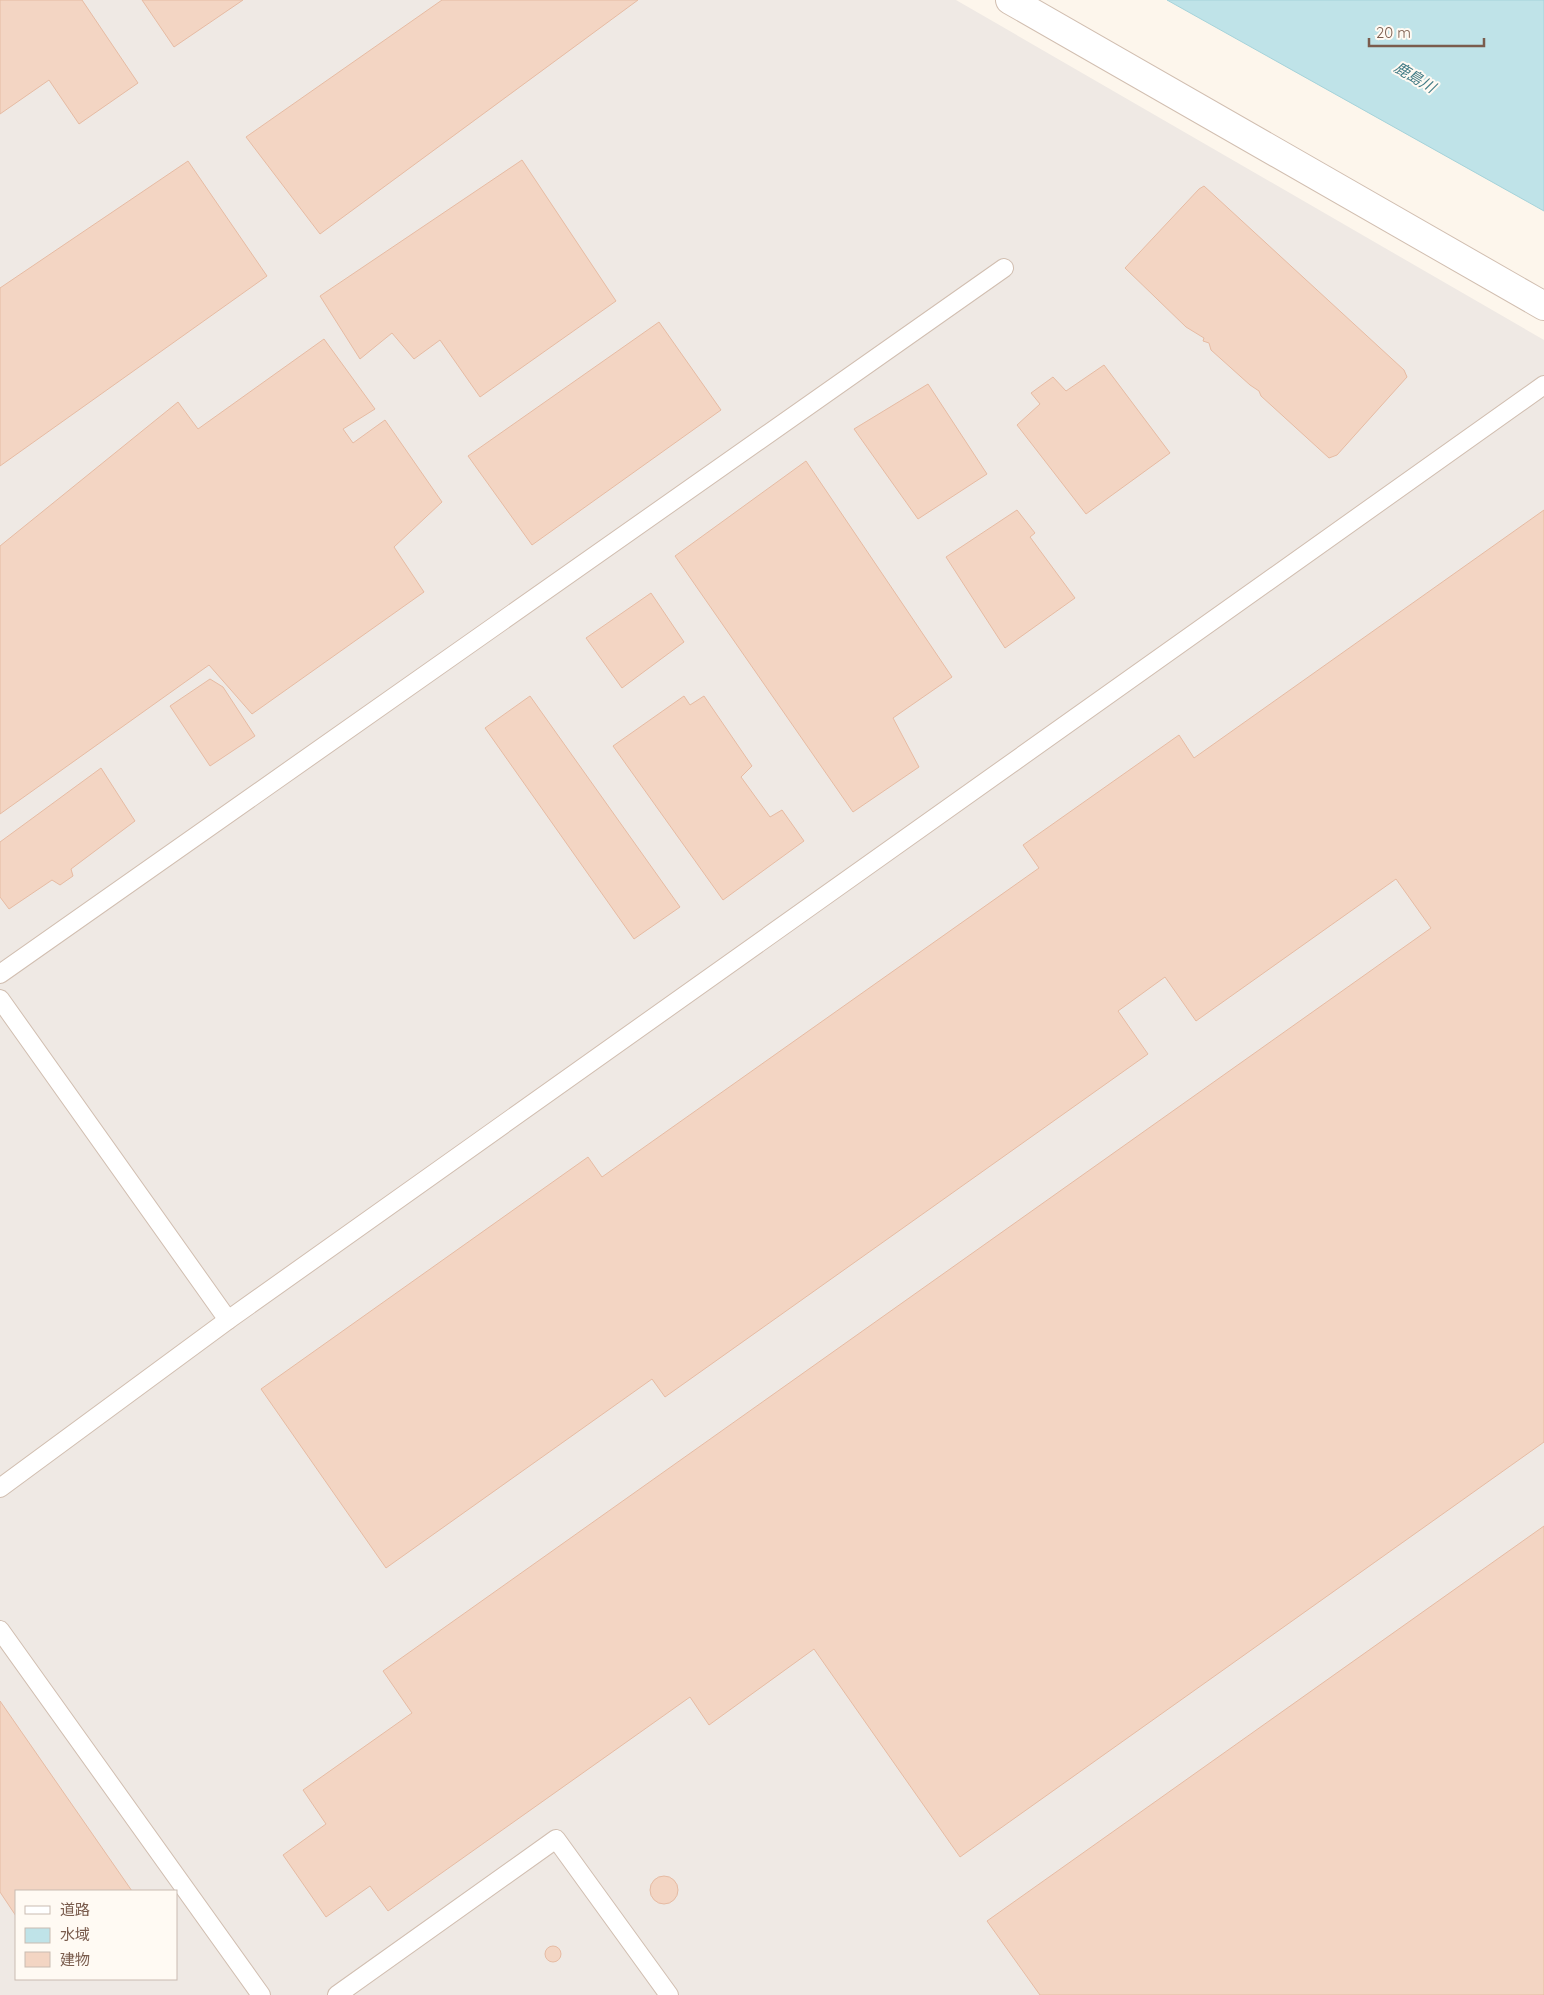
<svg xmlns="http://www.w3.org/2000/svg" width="1544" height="1995" font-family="Quicksand,'Noto Sans JP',sans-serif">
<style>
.industrial{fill:#efe9e4;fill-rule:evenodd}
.water{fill:#bfe3e8;stroke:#a5d3da}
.building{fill:#f3d5c3;stroke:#e6bba3}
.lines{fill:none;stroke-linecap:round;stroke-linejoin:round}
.service-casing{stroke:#d1beb0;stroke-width:20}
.minor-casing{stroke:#d1beb0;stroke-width:30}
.service{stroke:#fff;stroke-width:18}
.minor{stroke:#fff;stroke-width:28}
.labels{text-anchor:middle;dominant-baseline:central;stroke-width:4;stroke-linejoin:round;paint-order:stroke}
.water-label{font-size:15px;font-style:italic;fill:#437c86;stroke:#fffaf3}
</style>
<rect width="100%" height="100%" fill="#fdf6ec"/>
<!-- industrial -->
<path class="industrial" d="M0,0h956l588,340v1655h-1544zM16,1891h160v88h-160z"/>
<!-- water -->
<path class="water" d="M1167,0h377v211z"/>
<!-- building -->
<g class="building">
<path d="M0,0h82l56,83 -59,41 -30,-44 -49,34z"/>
<path d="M142,0h101l-69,47z"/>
<path d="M442,0h196l-318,234 -74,-97z"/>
<path d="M522,160l94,141 -136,96 -40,-57 -26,19 -22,-26 -32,26 -40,-63z"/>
<path d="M188,161l79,115 -267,190v-178z"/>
<path d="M1204,186l200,184 3,7 -70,78 -8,3 -68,-62 -2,-5 -9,-6 -39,-35 -2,-7 -6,-2 1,-3 -18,-11 -61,-59 74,-79z"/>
<path d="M659,322l62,88 -189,135 -64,-89z"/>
<path d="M324,339l51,70 -32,20 10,14 32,-23 57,82 -48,45 30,45 -172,122 -43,-49 -209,149v-268l178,-144 20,27z"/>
<path d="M1104,365l66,88 -84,61 -69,-89 23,-21 -9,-11 22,-16 13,14z"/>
<path d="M928,384l59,90 -69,45 -64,-90z"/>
<path d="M806,461l146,216 -59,41 26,49 -66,45 -178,-256z"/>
<path d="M1017,510l18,23 -5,4 45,61 -70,50 -59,-91z"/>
<path d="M1544,510v932l-584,415 -146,-208 -105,76 -19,-28 -302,214 -18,-25 -44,31 -43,-62 43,-31 -23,-34 109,-77 -29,-42 1048,-743 -35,-49 -200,142 -31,-44 -47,34 30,43 -483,343 -13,-18 -266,189 -125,-179 327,-232 14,20 437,-309 -16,-23 156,-110 15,23z"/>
<path d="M651,593l33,49 -62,46 -36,-50z"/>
<path d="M210,679l13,8 32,49 -45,30 -40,-60z"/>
<path d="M530,696l150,211 -46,32 -149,-211z"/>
<path d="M684,696l6,9 14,-9 48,70 -11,11 29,40 12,-7 22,31 -81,59 -110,-154z"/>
<path d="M101,768l34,53 -64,48 2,7 -13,9 -8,-5 -43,29 -9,-12v-55z"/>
<path d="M1544,1526v469h-504l-53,-74z"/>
<path d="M0,1701l132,190h-116v25l-16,-24z"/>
<circle cx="664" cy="1890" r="14"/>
<circle cx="553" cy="1954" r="8"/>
</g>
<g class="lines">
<defs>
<g id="service">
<path d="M0,974l1004,-706"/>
<path d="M0,999l228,321"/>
<path d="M0,1488l228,-168 1316,-935"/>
<path d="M0,1630l261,365"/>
<path d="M337,1995l219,-156 113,156"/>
</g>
<path id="minor" d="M1010,0l534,306"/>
</defs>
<!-- service casing -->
<use href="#service" class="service-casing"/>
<!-- minor casing -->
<use href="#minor" class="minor-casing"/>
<!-- service -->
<use href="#service" class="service"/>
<!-- minor -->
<use href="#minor" class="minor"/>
</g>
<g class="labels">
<!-- water labels -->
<g class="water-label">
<text transform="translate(1415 77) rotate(31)">鹿島川</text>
</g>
</g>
<!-- legend -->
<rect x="15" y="1890" width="162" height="90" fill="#fffaf3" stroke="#cabbb1"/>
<rect x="25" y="1906" width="25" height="8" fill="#ffffff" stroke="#cabbb1"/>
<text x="60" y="1915" font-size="15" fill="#7a5c4d">道路</text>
<rect x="25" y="1928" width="25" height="15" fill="#bfe3e8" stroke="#cabbb1"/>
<text x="60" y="1940" font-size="15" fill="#7a5c4d">水域</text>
<rect x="25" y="1952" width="25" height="15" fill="#f3d5c3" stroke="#cabbb1"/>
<text x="60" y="1965" font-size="15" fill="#7a5c4d">建物</text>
<!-- scale -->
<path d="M1369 38v8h115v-8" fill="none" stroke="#7a5c4d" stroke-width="2.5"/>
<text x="1376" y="38" font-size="15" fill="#7a5c4d" stroke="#fffaf3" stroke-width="4" paint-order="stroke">20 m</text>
</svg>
